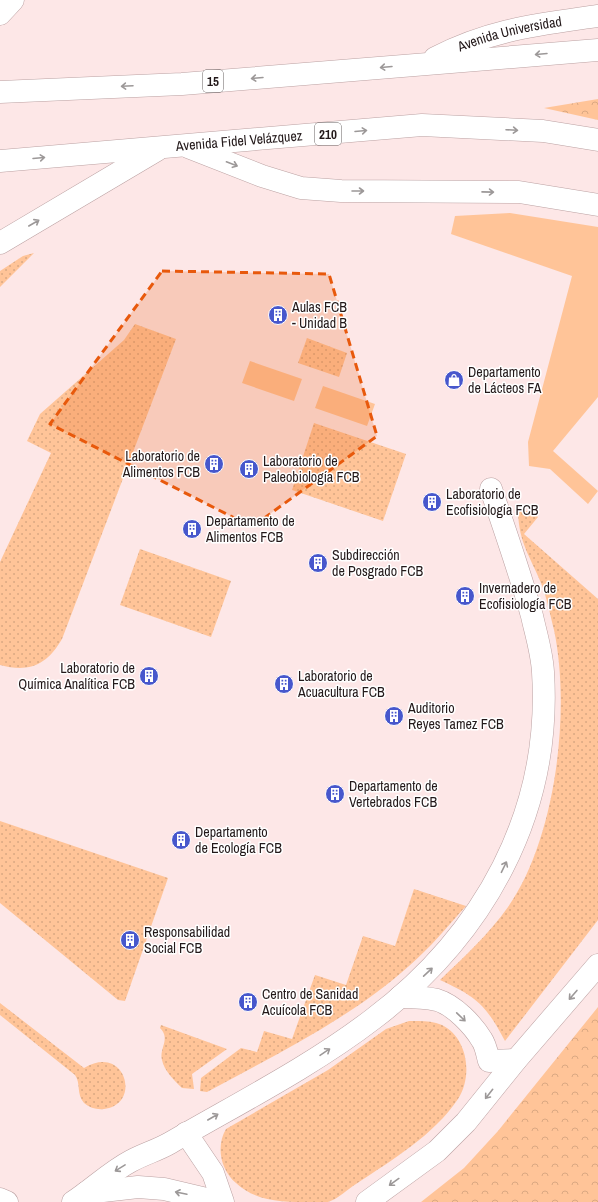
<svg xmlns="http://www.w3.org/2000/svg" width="598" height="1202" font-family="'Archivo Narrow',sans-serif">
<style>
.grass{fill:#ffc498}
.park{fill:url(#park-crowns)}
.garden{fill:url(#garden-dots)}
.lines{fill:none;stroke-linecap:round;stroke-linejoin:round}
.street-casing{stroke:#bba1a2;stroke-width:23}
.highway-casing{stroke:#bba1a2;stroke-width:23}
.street{stroke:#fff;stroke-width:22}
.highway{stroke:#fff;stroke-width:22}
.oneway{stroke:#9c9898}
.marked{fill:#e8590c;fill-opacity:0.2;stroke:#e8590c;stroke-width:3;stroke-dasharray:8 5;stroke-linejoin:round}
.labels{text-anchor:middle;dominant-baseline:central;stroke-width:3;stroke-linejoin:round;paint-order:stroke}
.shield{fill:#fff;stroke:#655e5f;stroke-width:1}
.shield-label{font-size:13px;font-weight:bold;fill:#23191a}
.street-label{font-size:14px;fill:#23191a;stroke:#fff}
.poi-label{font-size:14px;fill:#23191a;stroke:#fff;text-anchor:start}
</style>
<defs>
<pattern id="park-crowns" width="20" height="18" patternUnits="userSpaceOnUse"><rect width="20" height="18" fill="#ffc498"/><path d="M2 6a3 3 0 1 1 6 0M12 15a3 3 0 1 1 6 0" fill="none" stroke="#daa882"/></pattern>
<pattern id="garden-dots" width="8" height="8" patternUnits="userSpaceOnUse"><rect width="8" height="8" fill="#ffc498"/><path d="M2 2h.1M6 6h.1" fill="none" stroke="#daa882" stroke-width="1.8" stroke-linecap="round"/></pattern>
</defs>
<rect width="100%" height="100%" fill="#fde7e7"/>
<!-- grass -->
<g class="grass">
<path d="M510,213l88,14v170l-45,54 45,40 -10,13 -38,-35 -21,-3 -1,-24 44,-166 -121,-42 4,-18z"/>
<path d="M250,361l52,18 -8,22 -52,-18z"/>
<path d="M323,386l52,18 -8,22 -52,-18z"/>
</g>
<!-- park -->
<g class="park">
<path d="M598,99v21l-54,-12z"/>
<path d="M598,1007v195h-177l43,-34 34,-37z"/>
</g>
<!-- garden -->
<g class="garden">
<path d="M34,253l-34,34v-16l23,-15z"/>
<path d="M135,324l41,15 -114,300c-15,26 -33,34 -62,26v-103l51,-109 -24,-12 13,-27 84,-74z"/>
<path d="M307,338l40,15 -8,24 -41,-14z"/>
<path d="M314,423l92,31 -23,67 -91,-31z"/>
<path d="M523,510l10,3 5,4 -14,17 74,65v321l-93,121c-19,-36 -28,-44 -65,-61 24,-23 49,-46 68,-73 48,-68 63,-197 46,-277 -4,-16 -7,-32 -13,-47 -11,-27 -22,-40 -23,-71z"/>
<path d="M140,549l91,32 -20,56 -91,-32z"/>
<path d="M0,821l168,57 -43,123 -7,-1 -118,-97z"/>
<path d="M414,889l52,17c-18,20 -36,42 -57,60 -58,52 -134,89 -202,126l-7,-1 1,-13 40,-30 16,4 7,-21 28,8 23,-64 31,10 17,-49 32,10z"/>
<path d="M0,1003l84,65c42,-25 58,37 20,41 -7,1 -14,-1 -20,-6 -8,-9 -3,-20 -9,-28l-75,-60z"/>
<path d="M409,1021c11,0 22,-1 33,4 26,13 31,51 16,74 -24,36 -66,61 -102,85 -8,5 -18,15 -28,18 -5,0 -13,0 -18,0 -26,0 -54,0 -74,-19 -16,-14 -20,-37 -10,-54l102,-59 58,-41z"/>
<path d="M161,1025l66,24 -35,25 2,15 -12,-1c-7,-7 -18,-17 -20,-28 -3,-12 9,-21 -2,-32z"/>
</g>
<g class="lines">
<defs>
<g id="street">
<path d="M0,14l13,-14"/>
<path d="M400,997c12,0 25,0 37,3 17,5 36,25 45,40 4,6 5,14 7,21l27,-1"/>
<path d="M186,1133l27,40 10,29"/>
<path d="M86,1193l52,-6 26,2 55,13"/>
<path d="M0,1199l7,3"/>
<path d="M73,1202c20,-13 37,-30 58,-41 13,-7 27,-11 39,-18 67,-39 142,-77 203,-124 111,-84 179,-206 170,-347 -1,-19 -7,-38 -11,-56 -12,-43 -27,-85 -41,-127"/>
<path d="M367,1202l70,-51 29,-29 50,-62 82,-95"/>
</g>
<g id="highway">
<path id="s1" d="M435,58c57,-29 101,-33 163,-42"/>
<path d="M0,92l182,-8 416,-34"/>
<path d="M188,147l74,29 39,12 40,3 178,1 79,13"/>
<path id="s2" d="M0,161l422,-36 121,6 55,9"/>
<path d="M0,243l157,-93"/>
</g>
</defs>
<!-- street casing -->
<use href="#street" class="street-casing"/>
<!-- highway casing -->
<use href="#highway" class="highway-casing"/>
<!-- street -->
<use href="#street" class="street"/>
<!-- highway -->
<use href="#highway" class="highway"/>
</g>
<!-- one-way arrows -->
<defs><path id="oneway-shaft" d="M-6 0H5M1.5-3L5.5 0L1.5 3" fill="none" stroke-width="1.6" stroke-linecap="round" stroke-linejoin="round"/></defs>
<g class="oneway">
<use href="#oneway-shaft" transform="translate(541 54) rotate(175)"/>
<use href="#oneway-shaft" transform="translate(386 67) rotate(175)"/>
<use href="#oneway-shaft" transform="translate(257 78) rotate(175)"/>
<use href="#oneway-shaft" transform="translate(127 86) rotate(177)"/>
<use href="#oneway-shaft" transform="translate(512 130) rotate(3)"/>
<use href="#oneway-shaft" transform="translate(361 131) rotate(-5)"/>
<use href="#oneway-shaft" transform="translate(39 158) rotate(-5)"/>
<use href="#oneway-shaft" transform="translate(232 164) rotate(21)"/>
<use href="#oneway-shaft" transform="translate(358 191)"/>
<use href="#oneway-shaft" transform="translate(488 192) rotate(1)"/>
<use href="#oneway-shaft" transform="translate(34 223) rotate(-30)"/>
<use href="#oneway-shaft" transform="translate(504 867) rotate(-64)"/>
<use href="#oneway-shaft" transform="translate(428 972) rotate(-43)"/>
<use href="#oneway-shaft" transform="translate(573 995) rotate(131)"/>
<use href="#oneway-shaft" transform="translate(461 1017) rotate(44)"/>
<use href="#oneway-shaft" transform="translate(325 1052) rotate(-34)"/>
<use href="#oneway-shaft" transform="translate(489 1094) rotate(128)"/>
<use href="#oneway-shaft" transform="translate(213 1117) rotate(-30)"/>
<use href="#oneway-shaft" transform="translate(120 1168) rotate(148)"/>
<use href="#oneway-shaft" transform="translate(394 1182) rotate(144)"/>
<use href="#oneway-shaft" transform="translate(181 1193) rotate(-168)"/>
</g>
<!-- marked area -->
<path class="marked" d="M162,271l167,3 48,162 -125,91 -202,-103z"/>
<!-- icons -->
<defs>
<symbol id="building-disc" viewBox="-11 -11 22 22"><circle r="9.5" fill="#4757cc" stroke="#fff"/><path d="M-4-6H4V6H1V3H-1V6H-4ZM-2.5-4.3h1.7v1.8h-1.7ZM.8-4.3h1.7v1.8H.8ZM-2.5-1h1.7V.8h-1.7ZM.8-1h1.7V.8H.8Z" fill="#fff"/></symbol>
<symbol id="shop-disc" viewBox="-11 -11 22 22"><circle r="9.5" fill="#4757cc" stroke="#fff"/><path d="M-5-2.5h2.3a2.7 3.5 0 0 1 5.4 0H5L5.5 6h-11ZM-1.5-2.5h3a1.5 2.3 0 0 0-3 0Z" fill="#fff"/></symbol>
</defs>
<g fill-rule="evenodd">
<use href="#building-disc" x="267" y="304" width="22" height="22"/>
<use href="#shop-disc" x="443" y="369" width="22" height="22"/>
<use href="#building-disc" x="203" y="453" width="22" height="22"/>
<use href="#building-disc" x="238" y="458" width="22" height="22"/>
<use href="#building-disc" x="421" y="491" width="22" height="22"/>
<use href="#building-disc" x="181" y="518" width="22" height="22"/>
<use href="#building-disc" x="307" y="552" width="22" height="22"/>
<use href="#building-disc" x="454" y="585" width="22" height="22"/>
<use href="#building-disc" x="138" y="665" width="22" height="22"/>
<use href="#building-disc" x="273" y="673" width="22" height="22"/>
<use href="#building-disc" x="383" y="705" width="22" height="22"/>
<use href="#building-disc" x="324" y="783" width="22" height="22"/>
<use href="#building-disc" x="170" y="829" width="22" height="22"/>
<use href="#building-disc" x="119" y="929" width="22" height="22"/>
<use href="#building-disc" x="237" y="991" width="22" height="22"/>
</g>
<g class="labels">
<!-- shield labels -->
<g class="shield">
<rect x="203" y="70" width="20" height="22" rx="3"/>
<rect x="315" y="123" width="26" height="22" rx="3"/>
</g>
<g class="shield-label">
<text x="213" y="81">15</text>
<text x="328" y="134">210</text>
</g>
<!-- street labels -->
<g class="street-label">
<text stroke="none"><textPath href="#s1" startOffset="79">Avenida Universidad</textPath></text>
<text stroke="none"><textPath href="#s2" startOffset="240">Avenida Fidel Velázquez</textPath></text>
</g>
<!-- poi labels -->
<g class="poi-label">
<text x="292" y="307">Aulas FCB<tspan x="292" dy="16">- Unidad B</tspan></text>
<text x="468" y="372">Departamento<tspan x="468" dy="16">de Lácteos FA</tspan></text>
<text x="200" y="456" text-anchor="end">Laboratorio de<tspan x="200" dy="16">Alimentos FCB</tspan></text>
<text x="263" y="461">Laboratorio de<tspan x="263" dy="16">Paleobiología FCB</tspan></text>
<text x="446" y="494">Laboratorio de<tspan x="446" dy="16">Ecofisiología FCB</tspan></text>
<text x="206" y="521">Departamento de<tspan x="206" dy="16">Alimentos FCB</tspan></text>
<text x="332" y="555">Subdirección<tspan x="332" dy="16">de Posgrado FCB</tspan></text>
<text x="479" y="588">Invernadero de<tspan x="479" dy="16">Ecofisiología FCB</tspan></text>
<text x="135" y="668" text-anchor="end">Laboratorio de<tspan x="135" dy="16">Química Analítica FCB</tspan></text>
<text x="298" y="676">Laboratorio de<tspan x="298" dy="16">Acuacultura FCB</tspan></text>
<text x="408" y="708">Auditorio<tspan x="408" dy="16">Reyes Tamez FCB</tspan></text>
<text x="349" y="786">Departamento de<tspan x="349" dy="16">Vertebrados FCB</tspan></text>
<text x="195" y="832">Departamento<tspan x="195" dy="16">de Ecología FCB</tspan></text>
<text x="144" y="932">Responsabilidad<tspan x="144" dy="16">Social FCB</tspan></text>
<text x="262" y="994">Centro de Sanidad<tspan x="262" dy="16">Acuícola FCB</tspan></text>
</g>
</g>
</svg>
